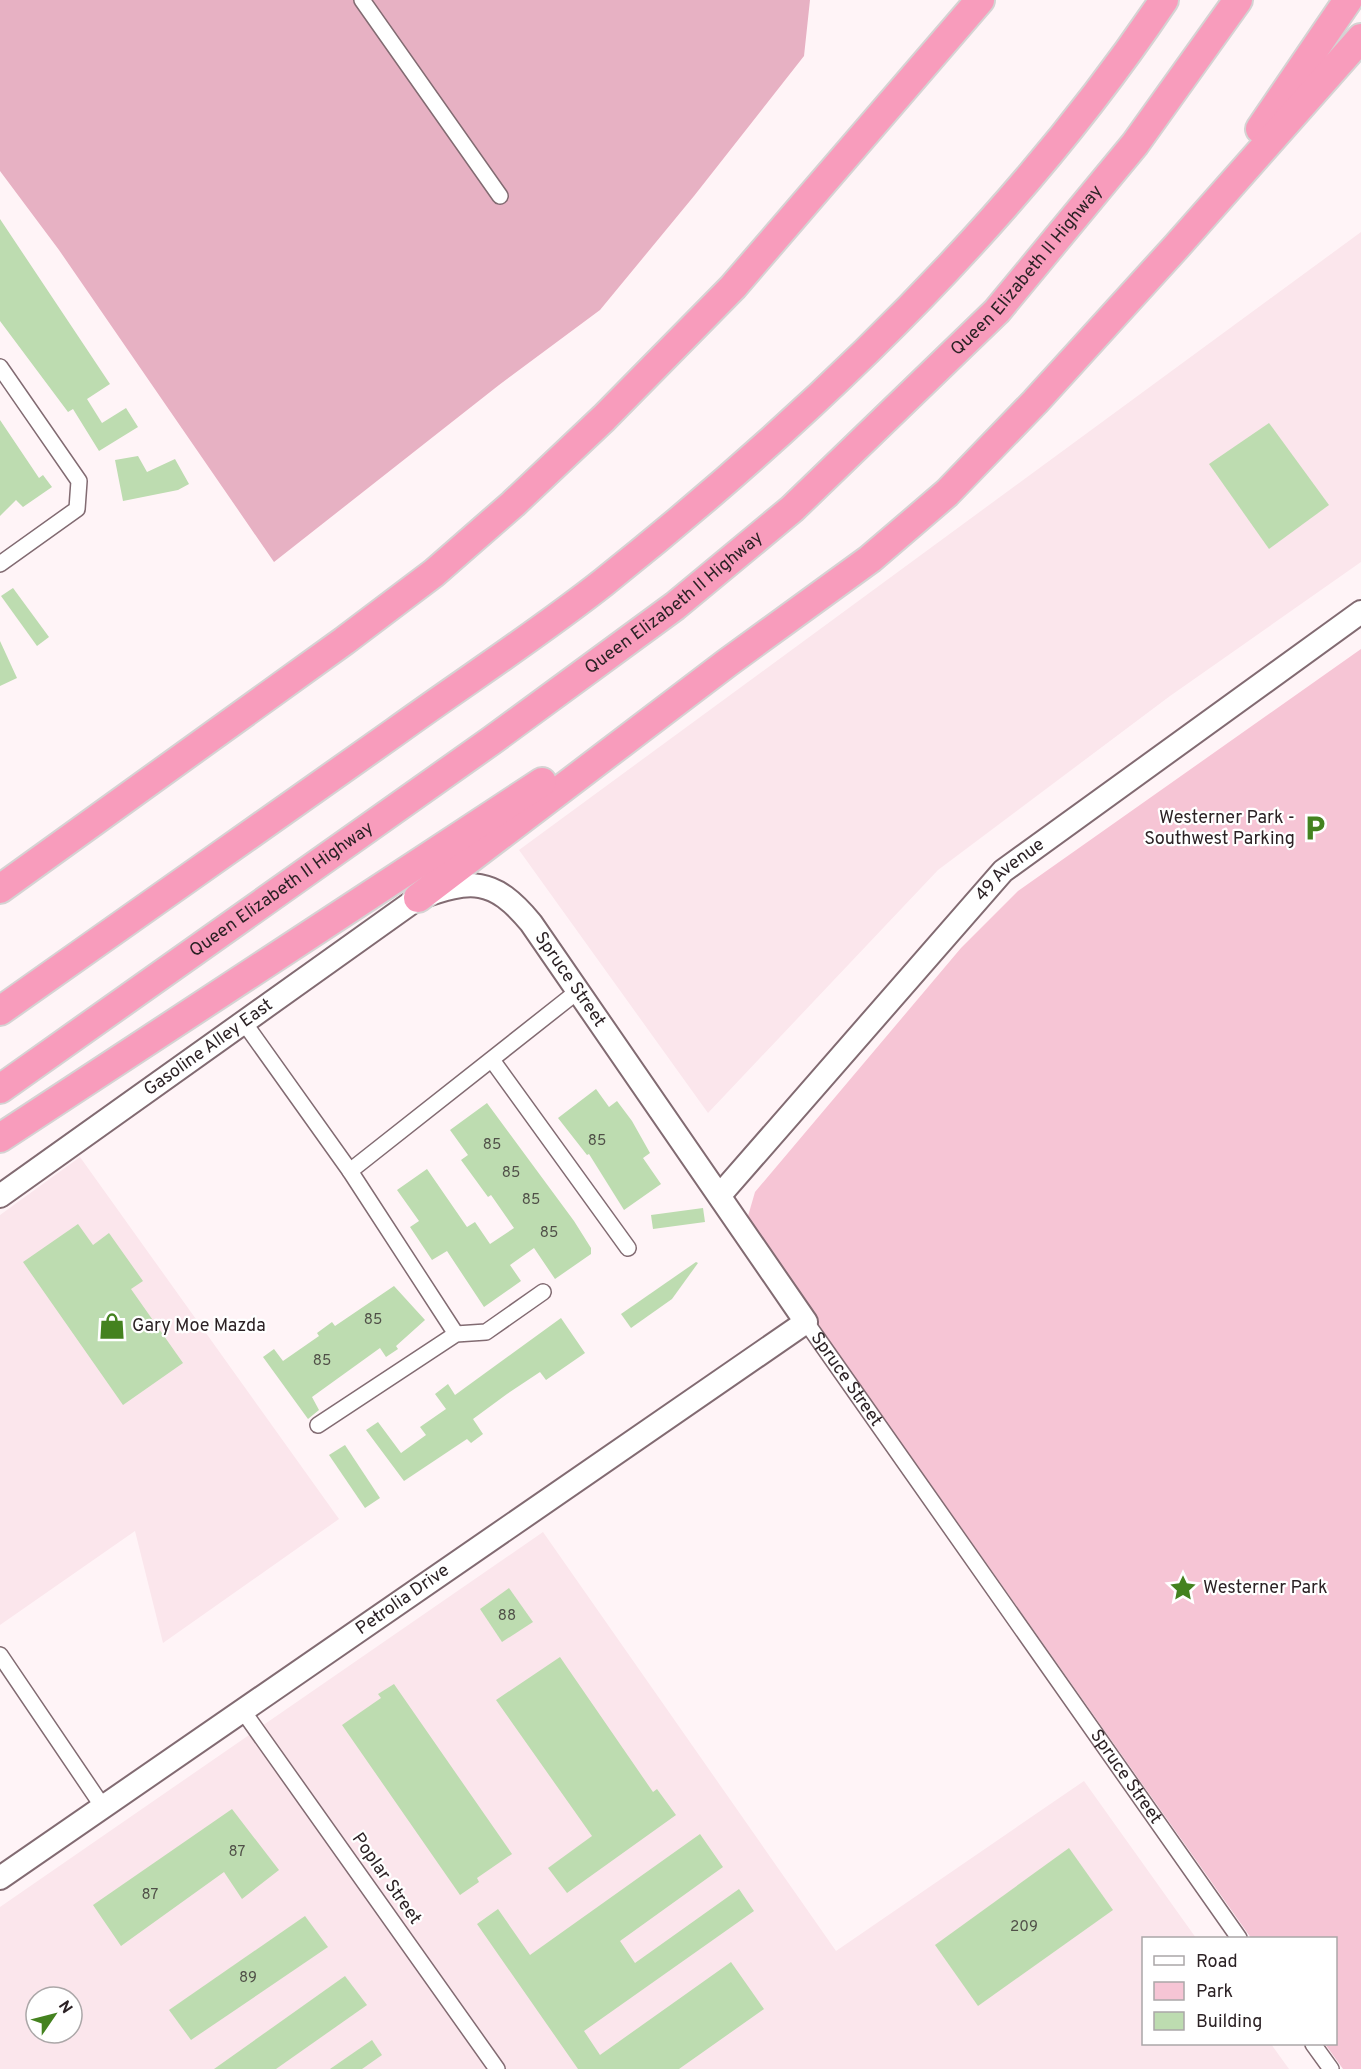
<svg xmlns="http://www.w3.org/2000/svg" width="1361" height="2069" font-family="Overpass,sans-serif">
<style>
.built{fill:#fbe6ec;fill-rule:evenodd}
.green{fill:#f6c5d5}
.forest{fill:#e7b1c3}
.building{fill:#bddcb0}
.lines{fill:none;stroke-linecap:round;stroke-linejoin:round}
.street-casing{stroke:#826b72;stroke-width:18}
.secondary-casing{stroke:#826b72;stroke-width:26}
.highway-casing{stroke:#d5d3d3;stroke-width:32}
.street{stroke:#fff;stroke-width:15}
.secondary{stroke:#fff;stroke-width:22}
.highway{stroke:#f89cbc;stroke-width:28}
.labels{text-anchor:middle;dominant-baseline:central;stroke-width:4.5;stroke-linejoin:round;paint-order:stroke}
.number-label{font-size:15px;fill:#505048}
.street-label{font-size:18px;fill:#2c2225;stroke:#fff}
.poi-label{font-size:18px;fill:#2c2225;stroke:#fff;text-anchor:start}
</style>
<rect width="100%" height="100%" fill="#fff4f7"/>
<!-- built -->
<g class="built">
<path d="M1361,232v330l-191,134 -232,174 -230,243 -189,-263z"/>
<path d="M80,1157l259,362 -176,124 -28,-112 -135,94v-410z"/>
<path d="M543,1532l293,419 248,-170 112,157h-52v106h127l18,25h-1289v-162zM36,1997h36v36h-36z"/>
</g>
<!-- green -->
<path class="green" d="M1361,649v1420h-18l-18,-25h11v-106h-85l-505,-715 9,-31 206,-244 57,-57z"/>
<!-- forest -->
<path class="forest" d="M0,0h810l-6,56 -110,140 -94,114 -101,75 -225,177 -215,-312 -59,-79z"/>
<!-- building -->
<g class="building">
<path d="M0,219l110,165 -23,15 15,24 24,-15 12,19 -39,24 -26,-42 -5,3 -68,-91z"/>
<path d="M0,420l39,58 4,-3 9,12 -29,20 -7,-7 -16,16z"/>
<path d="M1269,423l60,82 -60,44 -60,-85z"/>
<path d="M138,456l9,16 28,-13 14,25 -11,6 -55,11 -8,-41z"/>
<path d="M13,588l36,49 -12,9 -36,-50z"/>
<path d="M0,641l17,37 -17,8z"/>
<path d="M596,1089l13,18 8,-6 15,20 18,32 -7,5 18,26 -37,26 -35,-56 -2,1 -29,-37z"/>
<path d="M487,1103l87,118 17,27v6l-36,25 -21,-31 -24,17 11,16 -37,26 -37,-56 -15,9 -22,-33 9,-6 -22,-31 30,-21 40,58 8,-5 15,22 24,-16 -23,-33 -3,2 -27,-37 7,-5 -18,-25z"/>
<path d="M703,1208l2,14 -52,7 -2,-14z"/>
<path d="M78,1224l15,21 16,-12 34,48 -12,8 52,74 -60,42 -100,-143z"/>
<path d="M696,1262l2,1 -26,36 -41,29 -10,-14z"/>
<path d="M394,1286l31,34 -29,26 2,3 -12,8 -6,-9 -68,49 7,13 -11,9 -45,-62 11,-8 9,12 36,-25 -2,-3 15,-11 3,4z"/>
<path d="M561,1318l24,35 -39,27 -6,-8 -33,22 -34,25 10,15 -12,9 -4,-4 -63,42 -38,-51 12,-8 23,31 25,-18 -6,-8 26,-18 -11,-15 13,-10 7,11z"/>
<path d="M345,1445l35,53 -15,10 -36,-53z"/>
<path d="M509,1588l24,34 -31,20 -22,-33z"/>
<path d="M560,1657l93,135 4,-3 19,26 -109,78 -19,-25 44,-32 -96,-136z"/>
<path d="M394,1684l118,170 -35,24 2,4 -19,13 -118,-170 39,-27 -3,-4z"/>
<path d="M232,1809l47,61 -37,29 -18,-27 -103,74 -28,-41z"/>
<path d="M700,1834l23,33 -103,74 15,22 104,-74 15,22 -170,120 16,24 131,-93 33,47 -85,60h-101l-101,-145 21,-15 32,46z"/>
<path d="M1069,1848l44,62 -135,96 -43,-61z"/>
<path d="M305,1916l23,31 -137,93 -22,-30z"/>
<path d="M345,1976l22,29 -91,64h-62z"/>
<path d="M372,2040l10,15 -20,14h-32z"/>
</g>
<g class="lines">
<defs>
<g id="street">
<path d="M362,0l138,196"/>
<path d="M0,367l79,114 -2,28 -77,55"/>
<path d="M243,1021l107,150 106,163"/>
<path d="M492,1060l136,188"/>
<path d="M350,1171l228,-180"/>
<path id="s1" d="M806,1322l433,616"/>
<path d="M318,1425l138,-91 30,-2 57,-40"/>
<path d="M0,1655l103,152"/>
<path d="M243,1711l254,358"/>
<path d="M1313,2044l18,25"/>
</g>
<g id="secondary">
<path id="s2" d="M720,1195l283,-324 358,-259"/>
<path id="s3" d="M0,1196l418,-298c53,-19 75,-21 113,25l275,399 -806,556"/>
</g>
<g id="highway">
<path d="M1260,129l88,-129"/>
<path d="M0,889l344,-248 90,-68 79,-69 91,-86 129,-131 247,-287"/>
<path d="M418,898l309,-235 143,-104 77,-66 88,-91 142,-156 184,-208"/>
<path d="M0,1011c132,-93 263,-186 395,-279 69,-50 142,-97 209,-150 208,-166 411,-360 560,-582"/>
<path id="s4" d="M0,1089l491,-348 184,-135 117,-97 205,-198 138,-167 103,-144"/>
<path d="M0,1138l542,-356"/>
</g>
</defs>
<!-- street casing -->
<use href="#street" class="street-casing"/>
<!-- secondary casing -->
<use href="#secondary" class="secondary-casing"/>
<!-- highway casing -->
<use href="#highway" class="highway-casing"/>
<!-- street -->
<use href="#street" class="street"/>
<!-- secondary -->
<use href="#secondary" class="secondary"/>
<!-- highway -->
<use href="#highway" class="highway"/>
</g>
<!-- icons -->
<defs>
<symbol id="parking-bare" viewBox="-9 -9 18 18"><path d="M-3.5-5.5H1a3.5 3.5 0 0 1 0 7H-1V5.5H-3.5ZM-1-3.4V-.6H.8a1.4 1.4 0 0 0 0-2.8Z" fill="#44821f" stroke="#fff" stroke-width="2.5" paint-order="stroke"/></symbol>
<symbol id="shop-bare" viewBox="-9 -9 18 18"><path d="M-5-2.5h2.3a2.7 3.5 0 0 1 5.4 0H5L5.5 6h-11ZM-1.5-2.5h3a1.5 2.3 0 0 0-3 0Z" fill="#44821f" stroke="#fff" stroke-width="2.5" paint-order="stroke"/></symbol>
<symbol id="sight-bare" viewBox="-9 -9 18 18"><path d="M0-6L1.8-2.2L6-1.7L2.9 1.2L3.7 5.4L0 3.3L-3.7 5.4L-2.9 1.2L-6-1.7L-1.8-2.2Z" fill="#44821f" stroke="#fff" stroke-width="2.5" paint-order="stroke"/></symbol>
</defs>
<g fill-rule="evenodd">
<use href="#parking-bare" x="1296" y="809" width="38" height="38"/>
<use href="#shop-bare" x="93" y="1307" width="38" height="38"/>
<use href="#sight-bare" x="1164" y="1569" width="38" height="38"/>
</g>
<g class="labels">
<!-- number labels -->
<g class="number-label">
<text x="597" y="1141">85</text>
<text x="492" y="1145">85</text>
<text x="511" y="1173">85</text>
<text x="531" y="1200">85</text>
<text x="549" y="1233">85</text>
<text x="373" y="1320">85</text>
<text x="322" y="1361">85</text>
<text x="507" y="1616">88</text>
<text x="237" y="1852">87</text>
<text x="150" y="1895">87</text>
<text x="1024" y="1927">209</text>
<text x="248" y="1978">89</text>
</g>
<!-- street labels -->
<g class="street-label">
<text stroke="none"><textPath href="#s4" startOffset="1317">Queen Elizabeth II Highway</textPath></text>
<text stroke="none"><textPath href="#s4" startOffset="831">Queen Elizabeth II Highway</textPath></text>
<text stroke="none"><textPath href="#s2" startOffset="436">49 Avenue</textPath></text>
<text stroke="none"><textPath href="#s4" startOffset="345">Queen Elizabeth II Highway</textPath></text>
<text stroke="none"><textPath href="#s3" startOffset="710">Spruce Street</textPath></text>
<text stroke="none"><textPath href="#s3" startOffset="256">Gasoline Alley East</textPath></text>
<text stroke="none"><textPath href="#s1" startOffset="70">Spruce Street</textPath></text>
<text transform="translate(403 1600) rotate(-35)">Petrolia Drive</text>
<text stroke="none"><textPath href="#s1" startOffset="556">Spruce Street</textPath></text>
<text transform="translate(386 1879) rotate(55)">Poplar Street</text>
</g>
<!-- poi labels -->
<g class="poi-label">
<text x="1295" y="818" text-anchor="end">Westerner Park -<tspan x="1295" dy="21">Southwest Parking</tspan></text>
<text x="132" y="1326">Gary Moe Mazda</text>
<text x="1203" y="1588">Westerner Park</text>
</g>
</g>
<!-- legend -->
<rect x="1142" y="1937" width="195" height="108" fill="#ffffff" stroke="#aba7a8" stroke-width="1.5"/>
<rect x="1154" y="1956" width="30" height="9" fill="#ffffff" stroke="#aba7a8" stroke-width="1.5"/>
<text x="1196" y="1967" font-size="18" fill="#2c2225">Road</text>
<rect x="1154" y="1982" width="30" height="18" fill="#f6c5d5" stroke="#aba7a8" stroke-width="1.5"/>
<text x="1196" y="1997" font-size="18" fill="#2c2225">Park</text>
<rect x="1154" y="2012" width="30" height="18" fill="#bddcb0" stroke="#aba7a8" stroke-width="1.5"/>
<text x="1196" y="2027" font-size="18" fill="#2c2225">Building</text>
<!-- north arrow -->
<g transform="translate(54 2015) rotate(55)"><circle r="28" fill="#ffffff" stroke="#aba7a8" stroke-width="1.5"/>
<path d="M0-4.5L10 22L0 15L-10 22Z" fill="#44821f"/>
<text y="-9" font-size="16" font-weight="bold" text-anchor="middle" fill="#2c2225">N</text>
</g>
</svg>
